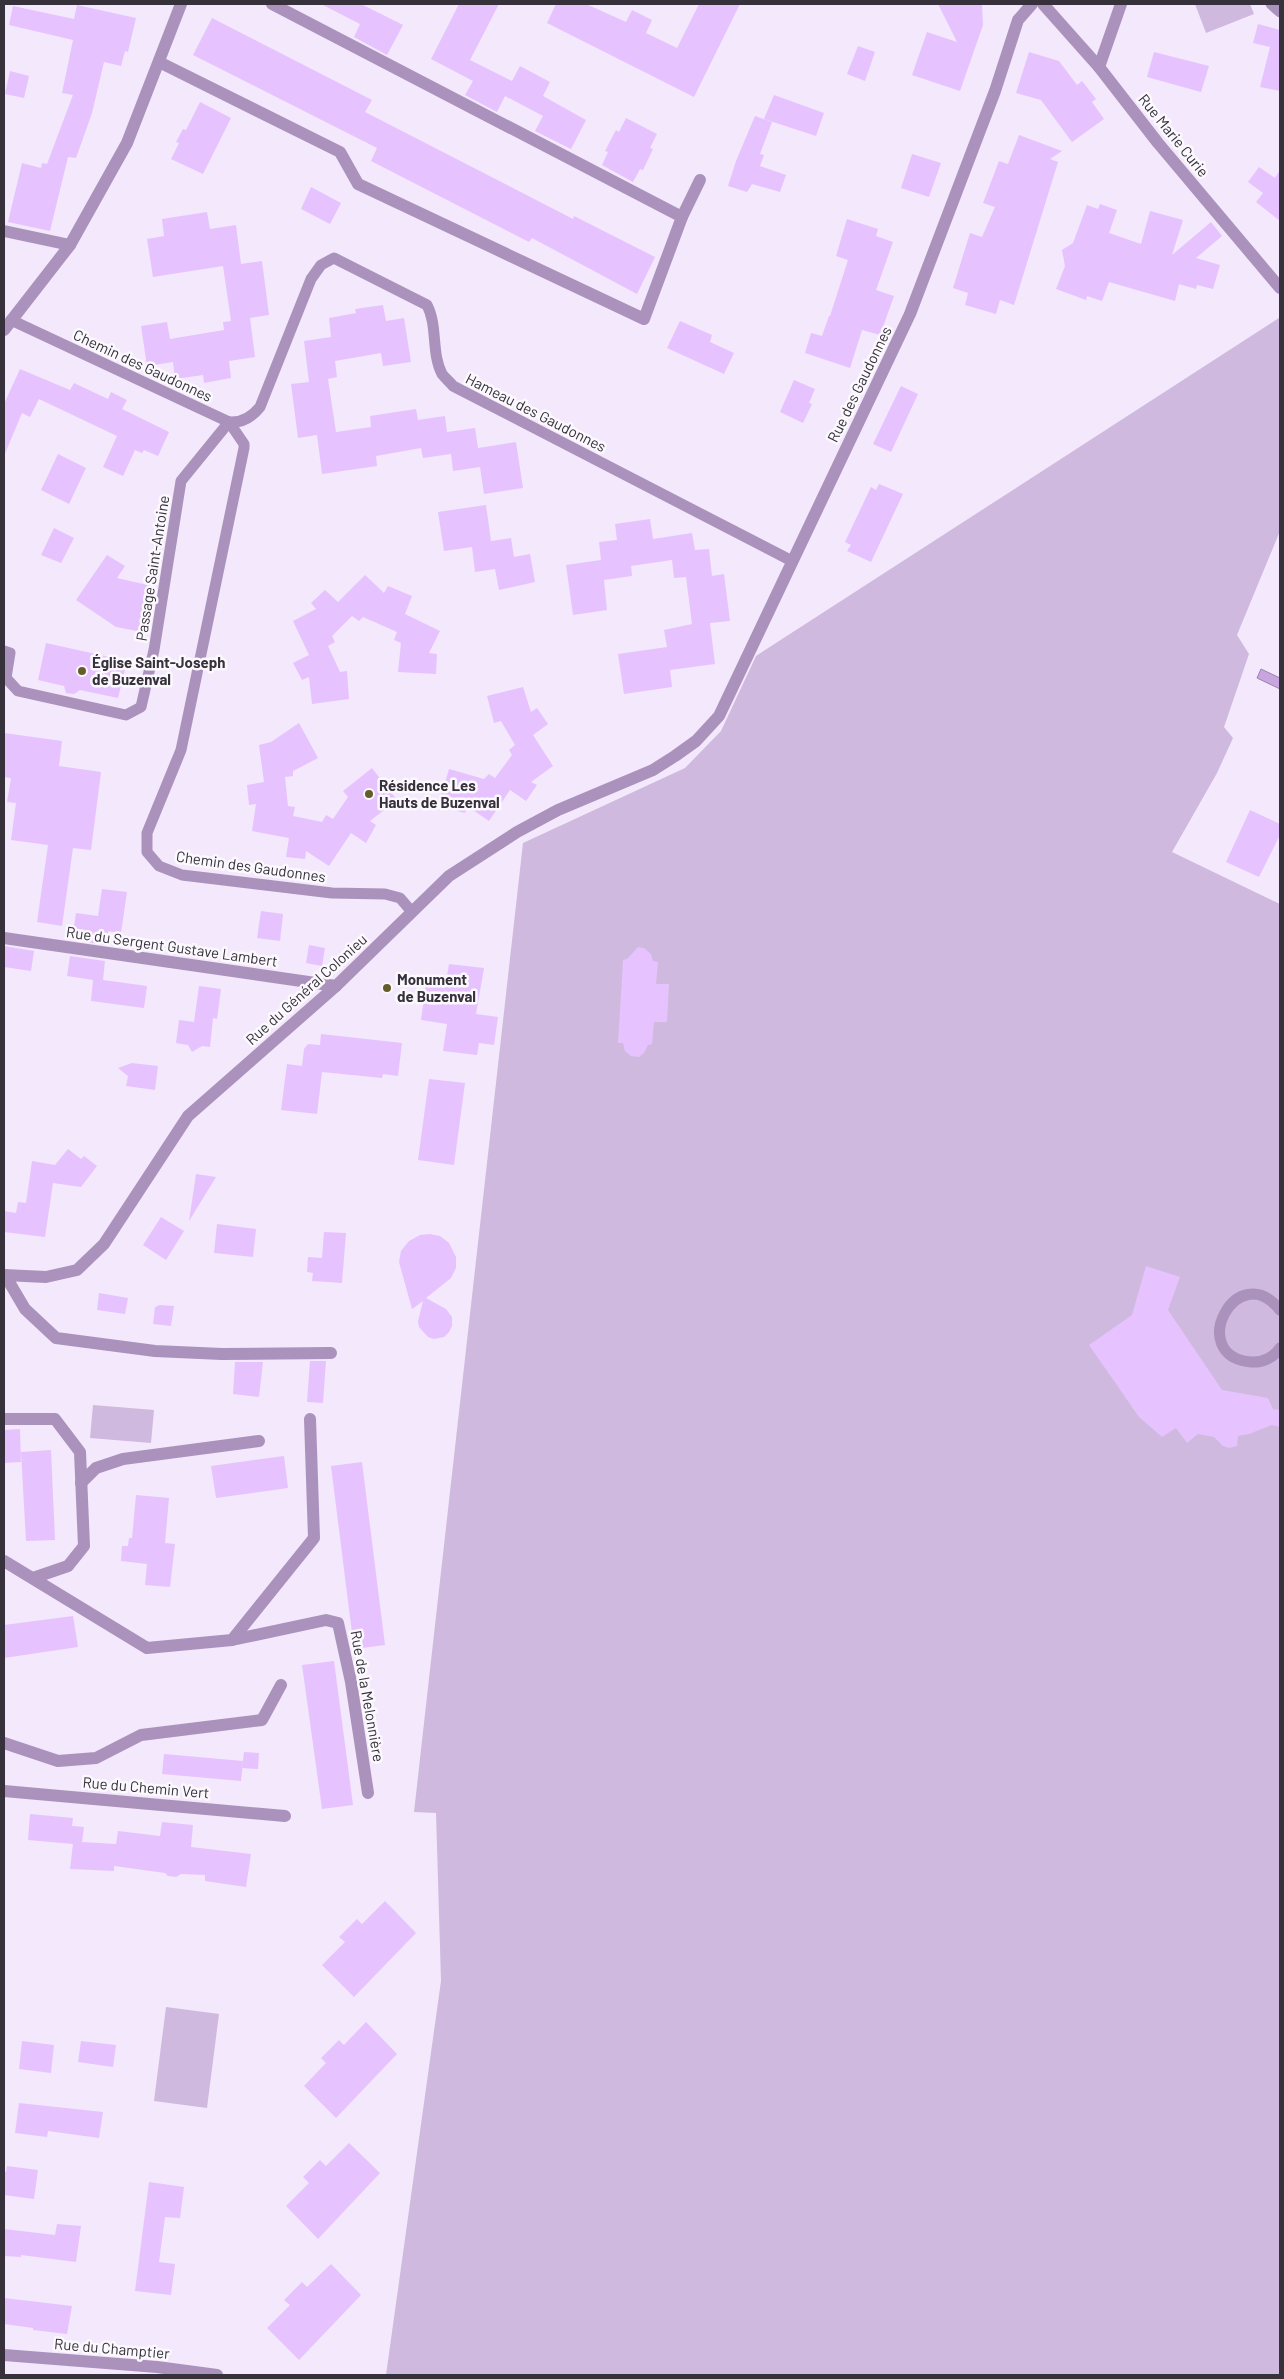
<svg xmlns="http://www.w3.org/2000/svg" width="1284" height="2379" font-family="Barlow,sans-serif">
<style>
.green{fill:#cfb9de}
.water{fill:#c8a5df;stroke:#9c82ae}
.building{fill:#e6c3fe}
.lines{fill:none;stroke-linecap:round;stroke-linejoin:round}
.service{stroke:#ab92bc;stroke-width:11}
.minor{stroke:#ab92bc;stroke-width:12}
.tertiary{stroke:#ab92bc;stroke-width:12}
.poi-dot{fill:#645d2a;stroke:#fcf9fe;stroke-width:2}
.labels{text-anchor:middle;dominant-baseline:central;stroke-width:5;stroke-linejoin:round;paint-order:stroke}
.street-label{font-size:15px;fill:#36313a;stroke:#fcf9fe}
.poi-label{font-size:15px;font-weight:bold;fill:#36313a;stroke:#fcf9fe;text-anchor:start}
</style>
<rect width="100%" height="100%" fill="#f4e8fc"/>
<!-- green -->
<g class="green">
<path d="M1195,4h55l4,10 -48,19z"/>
<path d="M1279,318l1,213 -43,104 12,19 -25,73 9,11 -16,35 -45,79 108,52v1471h-894l55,-394 -5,-168 -22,-1 109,-969 162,-75 36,-37 35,-75z"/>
<path d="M93,1405l61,5 -3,33 -61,-5z"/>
<path d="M166,2007l53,7 -12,94 -53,-7z"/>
</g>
<!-- water -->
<path class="water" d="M1261,669l19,9v11l-23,-11z"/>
<!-- building -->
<g class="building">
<path d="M321,4h40l42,21 -16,30 -33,-18 6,-13z"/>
<path d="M459,4h40l-29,56 42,21 8,-15 30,16 -7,14 43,24 -15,29 -36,-18 8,-15 -38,-20 -8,16 -32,-17 8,-14 -42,-22z"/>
<path d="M556,4h30l40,18 6,-12 20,10 -6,13 31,15 22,-44h41l-46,93 -147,-74z"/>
<path d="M938,4h44l1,21 -23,66 -48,-16 15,-43 30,10z"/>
<path d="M77,5l59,13 -8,34 -3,-1 -4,15 -17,-4 -12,51 -16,45 -8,-1 -18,74 -42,-9 14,-59 19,5 1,-5 5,1 26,-69 -11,-2 11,-53 -64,-15 4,-19 61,13z"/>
<path d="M212,18l160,82 -7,12 208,107 1,-3 81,41 -18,37 -105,-56 -3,4 -158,-81 6,-13 -184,-93z"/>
<path d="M1258,24l22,6v61l-20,-4 10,-40 -17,-4z"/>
<path d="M858,46l17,6 -10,29 -18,-7z"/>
<path d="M1029,52l30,9 18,24 5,-4 14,18 -4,3 12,17 -32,23 -31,-42 -25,-7z"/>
<path d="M1154,52l55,14 -8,26 -54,-15z"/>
<path d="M10,71l19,5 -5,22 -19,-4z"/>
<path d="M774,95l50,18 -8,23 -52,-17z"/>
<path d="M200,102l31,16 -28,56 -32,-15 8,-16 -3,-1 7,-13 3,1z"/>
<path d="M755,116l17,6 -12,32 4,1 -4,11 26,9 -6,17 -28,-8 -5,8 -19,-6 8,-25z"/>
<path d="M626,118l31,16 -7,14 3,1 -10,21 -3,-1 -7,13 -31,-17 6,-13 -3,-1 11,-21 3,2z"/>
<path d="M1019,135l43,16 -12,8 8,3 -44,143 -14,-5 -4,14 -31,-9 3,-12 -15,-5 17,-55 12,4 13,-30 -12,-4 16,-42 9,3z"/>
<path d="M912,154l29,9 -12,34 -28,-9z"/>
<path d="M1259,167l16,11 5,-8v51l-24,-19 7,-9 -15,-11z"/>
<path d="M311,187l30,16 -11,21 -29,-15z"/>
<path d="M1100,204l17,6 -8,23 32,11 9,-33 33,9 -11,35 39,-33 11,14 -26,22 24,7 -7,24 -16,-4 -1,4 -17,-5 -4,17 -66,-19 -7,19 -15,-5 -1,4 -30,-11 9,-23 -3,-16 11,-7 14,-38 11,4z"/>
<path d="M207,212l3,17 26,-4 5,39 21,-3 7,54 -19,3 5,39 -26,4 2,17 -27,5 -1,-8 -28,4 -2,-17 -26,4 -6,-40 26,-4 3,17 54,-9 -1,-8 8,-1 -8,-55 -70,11 -6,-38 17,-3 -2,-17z"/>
<path d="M847,219l31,10 -2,7 17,6 -17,48 18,6 -14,39 -18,-5 -12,38 -45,-15 6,-20 11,3 7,-20h1l18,-56 -12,-4z"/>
<path d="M383,305l3,16 18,-3 7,44 -28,4 -2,-13 -46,8 2,16 -9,2 8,53 35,-5 -1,-11 46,-7 2,11 27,-4 2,16 28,-4 3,20 38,-6 7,46 -39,6 -4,-27 -27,4 -2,-17 -28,4 -2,-10 -45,8 1,10 -55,8 -5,-39 -19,3 -7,-54 18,-2 -5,-41 27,-4 -2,-19 27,-5 -1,-4z"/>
<path d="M680,321l32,14 -2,7 24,11 -10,21 -57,-26z"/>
<path d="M20,369l50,21 4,-7 34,16 3,-7 16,8 -5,9 47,23 -11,24 -14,-6 -2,3 -7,-3 -12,26 -20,-9 14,-31 -78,-37 -9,18 -8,-4 -18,43v-52z"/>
<path d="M794,380l21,9 -6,14 3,1 -9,19 -23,-11z"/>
<path d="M901,386l17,8 -27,58 -18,-8z"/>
<path d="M58,454l28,14 -17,36 -28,-14z"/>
<path d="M879,484l24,10 -32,68 -24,-11 4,-6 -6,-3 26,-55 5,3z"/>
<path d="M486,505l5,36 20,-3 3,19 16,-3 5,28 -36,8 -4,-21 -20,3 -3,-25 -28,4 -6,-39z"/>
<path d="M650,519l3,20 39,-6 3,17 14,-1 3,27 12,-2 6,47 -20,2 5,41 -45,6 2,17 -48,7 -6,-40 49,-7 -3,-17 28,-6 -6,-47 -12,1 -2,-18 -41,6 1,10 -28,4 3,30 -34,5 -7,-50 35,-5 -2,-18 18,-2 -2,-16z"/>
<path d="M54,528l20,10 -13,25 -20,-8z"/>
<path d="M107,555l18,11 -8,12 35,8 -10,46 -26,-5 -40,-27z"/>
<path d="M365,575l19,18 4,-7 24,10 -7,18 35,17 -11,22 8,1 -1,20 -38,-2 3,-29 -7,-3 3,-8 -34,-15 -4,4 -7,-5 -20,20 3,6 -7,4 12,26 7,-1 2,28 -37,5 -3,-27 -7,3 -9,-17 16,-8 -16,-34 23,-12 -5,-6 14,-13 13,12z"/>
<path d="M46,643l81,18 -9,37 -38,-8 -6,4 -8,-1 -2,-7 -26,-6z"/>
<path d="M523,687l8,25 6,-4 11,16 -15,11 20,31 -22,16 6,3 -11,16 -16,-11 -21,31 -22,-15 -2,7 -27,-7 11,-37 35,10 5,-5 6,4 17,-23 -3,-5 6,-5 -14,-24 -7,2 -7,-27z"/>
<path d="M299,723l19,35 -25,13v5l-8,1 3,29 7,1 -2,9 29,6 4,-7 7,4 15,-22 -5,-6 29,-23 25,32 -27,21 6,4 -10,18 -15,-10 -22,33 -23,-15 -1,8 -19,-2 3,-19 -37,-7 4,-27 -7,1 -2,-20 17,-3 -5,-37 12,-3z"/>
<path d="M4,733l58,8 -3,25 42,6 -10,78 -18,-2 -11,78 -25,-4 11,-77 -37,-5 5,-37 -9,-1 4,-24 -7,-1z"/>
<path d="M1250,810l30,14v11l-21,42 -33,-15z"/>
<path d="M102,889l25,3 -6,41 -13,-2 -1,14 -35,-5 4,-27 22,3z"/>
<path d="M261,911l22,3 -3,27 -23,-3z"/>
<path d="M309,945l16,3 -3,18 -16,-3z"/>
<path d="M4,946l30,5 -3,20 -27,-4z"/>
<path d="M638,947l6,1 7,6 2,7 5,1 -2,22h13l-2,38h-13l-2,22 -4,1 -4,8 -5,4 -8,-1 -6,-5 -2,-8h-5l5,-83 4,-1z"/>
<path d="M70,956l35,5 -2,19 44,6 -3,22 -53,-7 2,-21 -26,-4z"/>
<path d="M449,964l35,4 -8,46 22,3 -4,28 -15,-2 -2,12 -34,-4 4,-27 -26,-4 5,-35 19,3z"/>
<path d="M199,986l22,3 -4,30 -4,-1 -3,29 -8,-1 -10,6 -4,-7 -12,-2 3,-23 15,2z"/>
<path d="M321,1034l81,9 -4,33 -15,-2 -1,4 -60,-6 -5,42 -36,-4 6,-46 15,2 2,-17 4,-5 12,1z"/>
<path d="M132,1063l26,3 -3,24 -29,-4 2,-10 -10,-8z"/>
<path d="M429,1079l36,4 -11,82 -36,-5z"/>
<path d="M68,1149l13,10 3,-3 13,10 -16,21 -28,-4 -8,54 -41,-5v-21l12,2 2,-11 8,1 6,-42 23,4z"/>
<path d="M196,1174l20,3 -27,44z"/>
<path d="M161,1217l23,14 -18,29 -23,-15z"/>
<path d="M217,1224l39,5 -3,28 -39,-4z"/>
<path d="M324,1232l22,1 -4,50 -30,-2 1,-8 -6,-1 1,-15 14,1z"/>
<path d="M430,1234l10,2 9,7 7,14v11l-5,10 -25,20 20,11 6,8v9l-3,6 -5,5 -10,2 -6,-2 -9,-10 -1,-6 5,-20 -11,8 -13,-47 2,-11 8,-10 11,-6z"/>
<path d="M1146,1266l34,11 -12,33 54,80 46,8 5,11 7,1v17l-8,-2 -23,9 -11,2 -1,10 -8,2 -6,-2 -9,-9 -16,-3 -11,9 -11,-15 -14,9 -23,-20 -50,-72 43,-30z"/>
<path d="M99,1293l29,5 -3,16 -28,-4z"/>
<path d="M160,1305l14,1 -3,20 -18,-2 2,-17z"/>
<path d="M310,1361h16l-3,42 -16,-1z"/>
<path d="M235,1362h28l-4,35 -26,-3z"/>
<path d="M20,1429l1,33 -17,1v-33z"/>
<path d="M51,1450l4,90 -29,1 -5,-89z"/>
<path d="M284,1456l4,32 -72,10 -5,-32z"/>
<path d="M362,1462l23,183 -31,4 -23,-183z"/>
<path d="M136,1495l33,3 -4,45 10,1 -5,43 -25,-2 2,-21 -26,-3 1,-15h6l1,-8h3z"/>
<path d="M73,1616l5,31 -74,11v-33z"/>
<path d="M334,1661l19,144 -31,4 -20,-144z"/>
<path d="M244,1752l15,1 -1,16 -16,-1z"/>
<path d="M164,1754l79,7 -2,20 -79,-7z"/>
<path d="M30,1814l43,4 -1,8 12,1 -2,15 34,2 2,-13 42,5 2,-14 31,3 -2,22 60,7 -5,33 -41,-6v-6l-24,-1 -5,3 -8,-1 -3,-3 -51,-7v5l-44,-2 3,-25 -45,-4z"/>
<path d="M385,1901l31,32 -62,64 -32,-32 23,-23 -6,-5 18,-18 5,5z"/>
<path d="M366,2022l31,32 -61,64 -32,-32 22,-23 -5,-5 18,-18 5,5z"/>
<path d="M22,2041l32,4 -3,28 -32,-4z"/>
<path d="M81,2041l35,4 -3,22 -35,-5z"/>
<path d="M19,2103l84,9 -4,26 -51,-7 -1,6 -32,-4z"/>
<path d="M349,2143l31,30 -62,66 -32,-33 23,-23 -6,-6 17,-17 6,6z"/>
<path d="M7,2166l31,4 -4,29 -30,-4v-23h2z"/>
<path d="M149,2182l35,5 -4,31 -15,-1 -6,45 16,2 -4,31 -36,-4z"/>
<path d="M57,2224l24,2 -5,36 -55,-7v2l-17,-1v-27l51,6z"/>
<path d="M331,2264l30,31 -62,65 -32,-32 23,-23 -6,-5 18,-18 5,5z"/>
<path d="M4,2298l68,8 -5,28 -34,-4v-2l-29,-4z"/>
</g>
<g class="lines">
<!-- service -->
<g class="service">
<path d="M1271,4l9,8"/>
<path d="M11,320l218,102c13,1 23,-5 31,-15l51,-128 10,-14 13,-7 93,47c11,21 4,48 15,69 3,4 8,8 11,12l339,175"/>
<path d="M229,422l15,22v4l-63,302 -34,83v19l12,14 23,9 150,18 53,1 15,4 12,14"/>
<path d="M4,651l6,2 -4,25 12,13 108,24 15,-8 13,-57 27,-169 48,-59"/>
<path d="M1280,1310c-43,-54 -95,46 -29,52 12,1 23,-5 29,-14"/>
</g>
<!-- minor -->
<g class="minor">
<path d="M1043,4l56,63 59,76 122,145"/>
<path d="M159,62l181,90 18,32 286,135 38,-102 -410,-213"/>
<path d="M1099,67l22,-63"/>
<path d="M682,217l18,-37"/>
<path d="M4,231l66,14"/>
<path d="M4,938l332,48"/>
<path d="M4,1275l42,2 31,-7 27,-26 84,-128 148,-130 113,-110 68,-44 41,-22 95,-40 22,-14 21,-15 23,-25 191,-402 85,-223 23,-71 14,-16"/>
<path d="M5,1275l20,34 31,29 99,13 67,3 109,-1"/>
<path d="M4,1419h51l25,33 4,94 -16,20 -35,12"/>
<path d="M81,1483l15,-15 27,-9 136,-18"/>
<path d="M4,1561l143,87 85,-8 82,-102 -4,-119"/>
<path d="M232,1640l94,-20 12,3 13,59 17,111"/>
<path d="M4,1743l54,18 38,-3 45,-23 121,-15 19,-35"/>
<path d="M4,1791l281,25"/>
<path d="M4,2355l153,12 60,8"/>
</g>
<!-- tertiary -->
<path class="tertiary" d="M4,330l66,-85 57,-102 54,-139"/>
</g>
<!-- markers -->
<g class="poi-dot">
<circle cx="82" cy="671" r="5"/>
<circle cx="369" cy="794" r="5"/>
<circle cx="387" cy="988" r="5"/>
</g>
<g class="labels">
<!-- street labels -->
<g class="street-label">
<text transform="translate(1174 135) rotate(51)">Rue Marie Curie</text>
<text transform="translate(143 365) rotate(25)">Chemin des Gaudonnes</text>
<text transform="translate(859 384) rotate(-64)">Rue des Gaudonnes</text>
<text transform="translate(536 412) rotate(27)">Hameau des Gaudonnes</text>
<text transform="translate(152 568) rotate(-81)">Passage Saint-Antoine</text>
<text transform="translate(251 866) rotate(8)">Chemin des Gaudonnes</text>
<text transform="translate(172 946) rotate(8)">Rue du Sergent Gustave Lambert</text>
<text transform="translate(306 989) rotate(-42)">Rue du Général Colonieu</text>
<text transform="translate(368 1696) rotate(80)">Rue de la Melonnière</text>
<text transform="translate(146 1787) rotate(5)">Rue du Chemin Vert</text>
<text transform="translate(112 2348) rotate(5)">Rue du Champtier</text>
</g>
<!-- poi labels -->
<g class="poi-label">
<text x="92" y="662">Église Saint-Joseph<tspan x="92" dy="17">de Buzenval</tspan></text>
<text x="379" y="785">Résidence Les<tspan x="379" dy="17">Hauts de Buzenval</tspan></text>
<text x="397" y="979">Monument<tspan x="397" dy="17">de Buzenval</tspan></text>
</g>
</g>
<!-- border -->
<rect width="1284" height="2379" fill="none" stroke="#36313a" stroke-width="10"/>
</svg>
